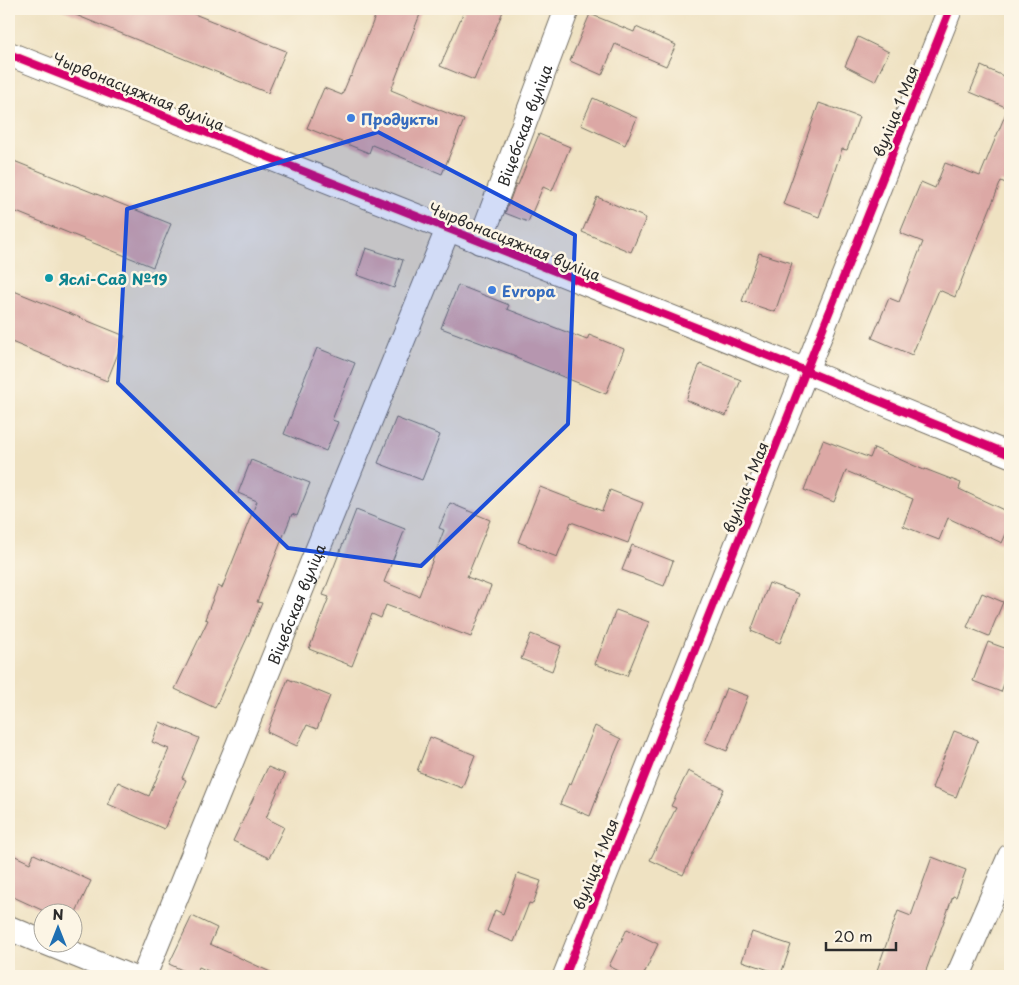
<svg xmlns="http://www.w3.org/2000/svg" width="1019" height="985" font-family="'Playpen Sans',sans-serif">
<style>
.building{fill:#dca8a5}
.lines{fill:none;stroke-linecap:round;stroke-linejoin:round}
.street-casing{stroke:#706b60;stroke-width:26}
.street{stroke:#fff;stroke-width:24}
.cycleway-casing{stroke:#fcf5e5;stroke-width:11}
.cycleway{stroke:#d6006c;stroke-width:8}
.marked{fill:#1d4ed8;fill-opacity:0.2;stroke:#1d4ed8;stroke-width:4;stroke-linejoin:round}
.shop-dot{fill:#3f7fe0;stroke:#fcf5e5;stroke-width:2}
.culture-dot{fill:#0f9aa8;stroke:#fcf5e5;stroke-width:2}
.labels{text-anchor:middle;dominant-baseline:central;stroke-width:5;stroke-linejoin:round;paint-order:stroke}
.street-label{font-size:15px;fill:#2b2b2b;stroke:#fcf5e5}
.shop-label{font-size:15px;font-weight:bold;fill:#366cbe;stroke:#fcf5e5;text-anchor:start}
.culture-label{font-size:15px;font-weight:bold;fill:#0d838f;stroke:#fcf5e5;text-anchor:start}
</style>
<rect width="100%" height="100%" fill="#fcf5e5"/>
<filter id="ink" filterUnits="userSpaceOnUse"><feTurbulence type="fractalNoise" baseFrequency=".02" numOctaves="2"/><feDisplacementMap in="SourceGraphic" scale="10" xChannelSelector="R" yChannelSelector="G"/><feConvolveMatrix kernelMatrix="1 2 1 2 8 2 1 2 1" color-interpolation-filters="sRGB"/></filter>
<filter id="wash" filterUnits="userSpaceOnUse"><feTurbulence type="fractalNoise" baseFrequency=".0096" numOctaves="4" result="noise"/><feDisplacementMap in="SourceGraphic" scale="20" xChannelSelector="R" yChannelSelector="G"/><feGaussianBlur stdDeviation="1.12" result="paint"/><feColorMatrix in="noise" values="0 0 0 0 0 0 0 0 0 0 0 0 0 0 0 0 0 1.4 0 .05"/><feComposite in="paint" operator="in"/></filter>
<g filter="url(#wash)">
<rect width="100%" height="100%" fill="#efe2c2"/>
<g id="blocks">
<!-- building -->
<g class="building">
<path d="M61,9h121l104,42 -18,42z"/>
<path d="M378,9h44l-31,81 73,30 -22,54 -70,-29 -3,8 -62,-25 17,-40 18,7 8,-19 1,1z"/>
<path d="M465,9h39l-30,71 -34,-14z"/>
<path d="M590,14l44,18 2,-5 40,18 -10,21 -51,-22 -13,31 -32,-14z"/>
<path d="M858,37l31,15 -14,29 -30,-15z"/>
<path d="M981,66l29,13v106l-9,-4 -46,116 -16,-7 -27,65 -40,-17 17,-40 10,4 24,-60 -23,-9 21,-51 14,6 10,-25 35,13 28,-68 -38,-16z"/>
<path d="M593,98l44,20 -12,27 -44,-20z"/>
<path d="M819,103l40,14 -12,33 -5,-1 -23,68 -36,-13z"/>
<path d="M539,134l31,13 -18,44 -9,-4 -15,35 -23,-9 11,-29 2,1z"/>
<path d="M9,159l162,65 -18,43 -144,-58z"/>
<path d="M597,197l49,21 -15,34 -49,-20z"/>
<path d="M366,248l37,12 -9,28 -37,-13z"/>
<path d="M759,253l33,10 -17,49 -33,-11z"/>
<path d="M458,285l51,20 -2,4 80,31 2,-5 35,14 -18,45 -90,-36v-2l-75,-28z"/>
<path d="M9,289l116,47 -18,45 -98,-40z"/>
<path d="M317,348l38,15 -23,57 6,2 -12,29 -42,-17 20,-51 -1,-1z"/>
<path d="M700,364l41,16 -15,36 -40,-16z"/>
<path d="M396,418l44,17 -18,45 -44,-17z"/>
<path d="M823,440l47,18 4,-10 50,22 1,-1 36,14 -2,6 51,24v12l-8,18 -54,-25 -9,22 -36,-14 10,-27 -67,-28 -12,31 -30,-12z"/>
<path d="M251,460l59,23 -13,33 -5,-2 -35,88 5,1 -14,33 -33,72 -40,-19 33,-69 -3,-1 13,-33 4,2 35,-87 -19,-8z"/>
<path d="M540,487l62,24 8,-21 33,13 -15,40 -57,-21 -14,35 -39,-15z"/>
<path d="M450,503l40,17 -23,57 24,9 -20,51 -85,-32 -5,13 -9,-4 -20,52 -43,-17 20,-52 -6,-2 33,-85 49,19 -21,53 35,14 25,-66 -5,-2z"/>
<path d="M632,545l41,16 -9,25 -42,-16z"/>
<path d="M769,583l30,11 -19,49 -29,-12z"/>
<path d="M982,593l21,9 -14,34 -22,-9z"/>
<path d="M616,610l33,12 -22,54 -32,-12z"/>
<path d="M531,634l30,12 -9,25 -31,-12z"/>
<path d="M988,642l22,8v18l-9,24 -28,-11z"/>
<path d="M288,679l42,17 -13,33 -10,-4 -10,21 -30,-14z"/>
<path d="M726,688l22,8 -21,55 -22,-9z"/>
<path d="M160,722l39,16 -17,40 4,2 -22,49 -56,-25 10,-22 31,14 20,-47 -17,-7z"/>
<path d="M595,726l26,13 -24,56h1l-8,21 -30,-12 9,-21 2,1z"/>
<path d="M954,731l24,9 -22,57 -24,-9z"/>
<path d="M430,737l45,18 -13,33 -45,-17z"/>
<path d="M268,767l17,7 -19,44 18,9 -15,31 -36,-17z"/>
<path d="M688,771l36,18 -41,86 -33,-15 26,-52 -5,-2z"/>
<path d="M9,853l21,10 4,-9 57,27 -15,31h-30l-37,-17z"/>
<path d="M932,857l34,13 -10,27 -3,-1 -29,80h-49l23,-65 13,5z"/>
<path d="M518,873l23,8 -8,23 -4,-1 -15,39 -27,-11 8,-21 8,4z"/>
<path d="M192,916l25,12 -7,16 69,32h-59l-21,-9 -4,9 -26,-12z"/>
<path d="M627,929l31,15 -15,32h-14l-20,-10z"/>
<path d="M752,932l39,13 -10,29 -39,-13z"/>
</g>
</g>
</g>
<g filter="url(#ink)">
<use href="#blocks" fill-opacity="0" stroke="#706b60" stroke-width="1"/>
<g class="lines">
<defs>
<g id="street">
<path d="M9,54l797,317 204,84"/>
<path id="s1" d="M480,242l87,-233"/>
<path d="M9,928l33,14"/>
<path d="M44,942l84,34"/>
<path id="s2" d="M144,976l304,-747"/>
<path d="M565,976l385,-967"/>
<path d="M958,976l52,-120"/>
</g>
</defs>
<!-- street casing -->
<use href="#street" class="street-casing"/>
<!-- street -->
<use href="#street" class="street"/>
<defs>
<g id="cycleway">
<path d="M9,54l797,317 204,84"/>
<path d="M565,976l385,-967"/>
</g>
</defs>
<!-- cycleway casing -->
<use href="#cycleway" class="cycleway-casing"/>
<!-- cycleway -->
<use href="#cycleway" class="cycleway"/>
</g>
</g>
<!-- marked area -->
<path class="marked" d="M378,132l197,103 -7,189 -147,142 -133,-18 -170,-165 9,-174z"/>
<!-- markers -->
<g class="shop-dot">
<circle cx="351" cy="118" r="5"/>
<circle cx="492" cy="290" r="5"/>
</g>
<circle class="culture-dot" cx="49" cy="278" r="5"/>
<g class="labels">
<!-- street labels -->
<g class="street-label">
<text transform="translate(139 91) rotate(22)">Чырвонасцяжная вуліца</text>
<text transform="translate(895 111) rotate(-68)">вуліца 1 Мая</text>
<text stroke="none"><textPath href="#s1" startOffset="125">Віцебская вуліца</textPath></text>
<text transform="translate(515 241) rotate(22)">Чырвонасцяжная вуліца</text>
<text transform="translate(745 487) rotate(-68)">вуліца 1 Мая</text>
<text stroke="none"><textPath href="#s2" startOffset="402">Віцебская вуліца</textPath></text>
<text transform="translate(595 864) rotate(-68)">вуліца 1 Мая</text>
</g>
<!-- shop labels -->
<g class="shop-label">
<text x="361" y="118">Продукты</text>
<text x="502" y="290">Evropa</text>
</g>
<!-- culture labels -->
<g class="culture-label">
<text x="59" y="278">Яслі-Сад №19</text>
</g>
</g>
<!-- margin -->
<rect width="1019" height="985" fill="none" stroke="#fcf5e5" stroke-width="30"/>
<!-- north arrow -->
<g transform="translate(58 928)"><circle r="24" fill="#fcf5e5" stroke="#a8a49b"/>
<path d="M0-4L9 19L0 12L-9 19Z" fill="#1f6fb2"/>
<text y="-8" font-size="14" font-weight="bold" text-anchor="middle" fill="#2b2b2b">N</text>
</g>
<!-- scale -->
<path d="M826 942v8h70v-8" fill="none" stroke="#2b2b2b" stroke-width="2.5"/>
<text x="834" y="942" font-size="15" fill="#2b2b2b" stroke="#fcf5e5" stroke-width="4" paint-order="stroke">20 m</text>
</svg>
